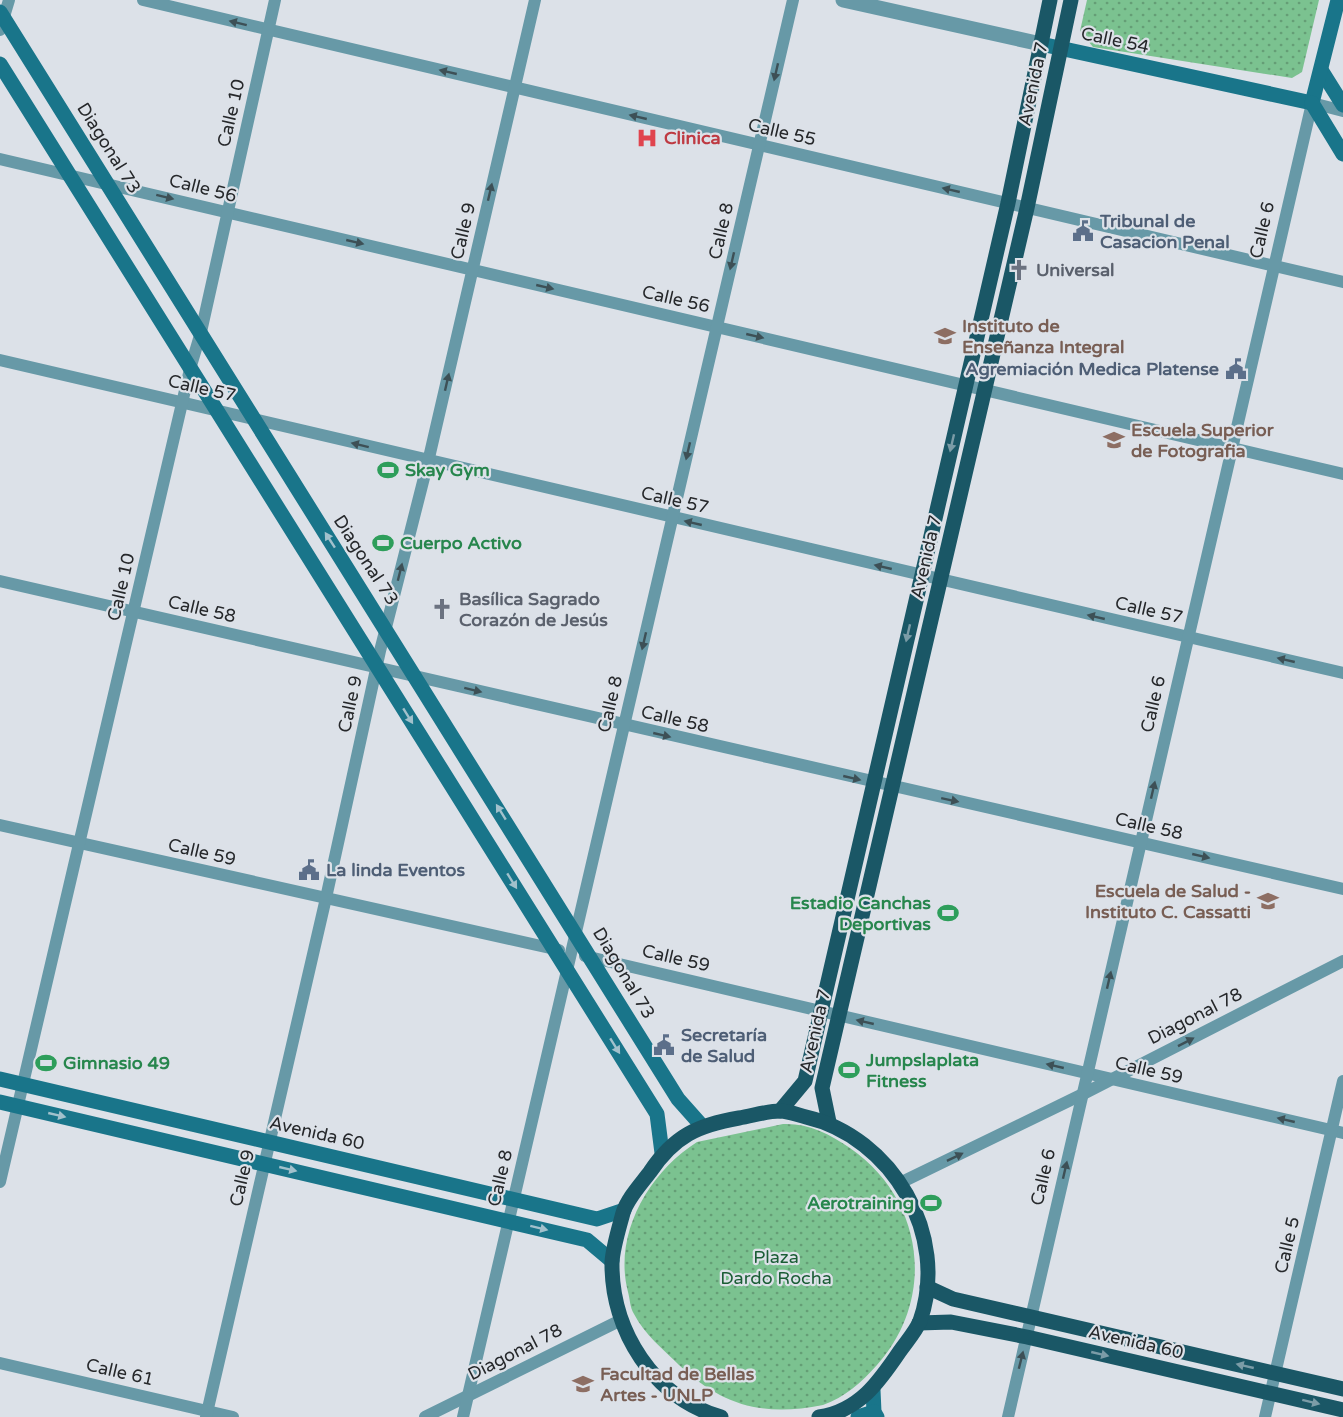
<svg xmlns="http://www.w3.org/2000/svg" width="1343" height="1417" font-family="'Varela Round',sans-serif">
<style>
.park{fill:url(#park-dots)}
.lines{fill:none;stroke-linecap:round;stroke-linejoin:round}
.minor{stroke:#6799a7;stroke-width:12}
.tertiary{stroke:#6799a7;stroke-width:15}
.secondary{stroke:#19758a;stroke-width:15}
.primary{stroke:#1a5766;stroke-width:15}
.oneway{fill:#3d5056}
.oneway2{fill:#7b9ca7}
.oneway3{fill:#a2c1cc}
.labels{text-anchor:middle;dominant-baseline:central;stroke-width:4.5;stroke-linejoin:round;paint-order:stroke}
.street-label{font-size:18px;fill:#26282b;stroke:#dce1e8}
.health-label{font-size:18px;font-weight:bold;fill:#be3a42;stroke:#dce1e8;text-anchor:start}
.service-label{font-size:18px;font-weight:bold;fill:#4e5e75;stroke:#dce1e8;text-anchor:start}
.worship-label{font-size:18px;font-weight:bold;fill:#5b616d;stroke:#dce1e8;text-anchor:start}
.education-label{font-size:18px;font-weight:bold;fill:#785e54;stroke:#dce1e8;text-anchor:start}
.leisure-label{font-size:18px;font-weight:bold;fill:#27864d;stroke:#dce1e8;text-anchor:start}
.park-label{font-size:18px;fill:#1a5d35;stroke:#dce1e8}
</style>
<defs>
<pattern id="park-dots" width="8" height="8" patternUnits="userSpaceOnUse" patternTransform="scale(1.5)"><rect width="8" height="8" fill="#7bc290"/><path d="M2 2h.1M6 6h.1" fill="none" stroke="#659e76" stroke-width="1.8" stroke-linecap="round"/></pattern>
</defs>
<rect width="100%" height="100%" fill="#dce1e8"/>
<!-- park -->
<g class="park">
<path d="M1087,0h232l-17,72 -10,6 -199,-31 -13,-16z"/>
<path d="M783,1124c25,-1 47,10 67,24 74,51 87,150 27,217 -16,18 -32,32 -54,40 -60,12 -100,1 -144,-40 -15,-15 -35,-31 -45,-51 -4,-6 -4,-15 -6,-22 -15,-57 20,-119 69,-150z"/>
</g>
<g class="lines">
<!-- minor -->
<g class="minor">
<path d="M143,0l1200,282"/>
<path d="M0,30l9,-30"/>
<path d="M0,159l1343,315"/>
<path d="M0,360l1343,313"/>
<path d="M0,581l1343,308"/>
<path d="M0,825l559,125"/>
<path d="M585,956l758,177"/>
<path d="M0,1182l190,-813 11,-37 74,-332"/>
<path d="M902,1182l181,-88 260,-133"/>
<path d="M0,1363l233,54"/>
<path d="M206,1417l120,-519 54,-247 48,-189 107,-462"/>
<path d="M425,1417l196,-97"/>
<path d="M463,1417l330,-1417"/>
<path d="M1008,1417l304,-1314 31,8"/>
<path d="M1265,1417l78,-336"/>
</g>
<!-- tertiary -->
<path class="tertiary" d="M843,0l198,44"/>
<!-- secondary -->
<g class="secondary">
<path d="M0,12l678,1087 24,27"/>
<path d="M1041,44l271,59"/>
<path d="M0,64l657,1050 5,39"/>
<path d="M1321,70l22,35"/>
<path d="M1312,103l26,-103"/>
<path d="M1312,103l31,51"/>
<path d="M0,1079l597,140 27,-9"/>
<path d="M0,1102l587,138 25,21"/>
<path d="M873,1390l1,22 3,5"/>
<path d="M858,1417l16,-5"/>
</g>
<!-- primary -->
<g class="primary">
<path d="M780,1111l25,-30 203,-878 42,-203"/>
<path d="M829,1122l-7,-34 205,-880 44,-208"/>
<path d="M927,1287l26,12 390,90"/>
<path d="M919,1323l32,-1 76,15 316,73"/>
<path d="M721,1417c-67,-19 -110,-86 -109,-155 1,-15 7,-34 11,-49 4,-14 18,-29 27,-41 24,-36 48,-47 89,-54 13,-2 28,-7 41,-7 8,0 18,4 26,6 86,20 144,118 114,204 -4,10 -13,20 -20,30 -21,31 -41,60 -81,66"/>
</g>
</g>
<!-- one-way arrows -->
<defs><path id="oneway-solid" d="M-6-.8H1V-3.2L6.5 0L1 3.2V.8H-6Z" transform="scale(1.5)"/></defs>
<g class="oneway">
<use href="#oneway-solid" transform="translate(238 23) rotate(-166)"/>
<use href="#oneway-solid" transform="translate(448 72) rotate(-167)"/>
<use href="#oneway-solid" transform="translate(776 72) rotate(103)"/>
<use href="#oneway-solid" transform="translate(638 117) rotate(-167)"/>
<use href="#oneway-solid" transform="translate(951 190) rotate(-167)"/>
<use href="#oneway-solid" transform="translate(490 192) rotate(-77)"/>
<use href="#oneway-solid" transform="translate(165 197) rotate(14)"/>
<use href="#oneway-solid" transform="translate(355 242) rotate(13)"/>
<use href="#oneway-solid" transform="translate(732 261) rotate(103)"/>
<use href="#oneway-solid" transform="translate(545 287) rotate(13)"/>
<use href="#oneway-solid" transform="translate(755 336) rotate(13)"/>
<use href="#oneway-solid" transform="translate(447 382) rotate(-77)"/>
<use href="#oneway-solid" transform="translate(360 445) rotate(-166)"/>
<use href="#oneway-solid" transform="translate(688 451) rotate(103)"/>
<use href="#oneway-solid" transform="translate(693 523) rotate(-167)"/>
<use href="#oneway-solid" transform="translate(883 567) rotate(-167)"/>
<use href="#oneway-solid" transform="translate(400 572) rotate(-76)"/>
<use href="#oneway-solid" transform="translate(1096 617) rotate(-167)"/>
<use href="#oneway-solid" transform="translate(644 641) rotate(103)"/>
<use href="#oneway-solid" transform="translate(1286 660) rotate(-167)"/>
<use href="#oneway-solid" transform="translate(473 690) rotate(14)"/>
<use href="#oneway-solid" transform="translate(662 735) rotate(13)"/>
<use href="#oneway-solid" transform="translate(852 778) rotate(13)"/>
<use href="#oneway-solid" transform="translate(1153 790) rotate(-77)"/>
<use href="#oneway-solid" transform="translate(950 800) rotate(12)"/>
<use href="#oneway-solid" transform="translate(1201 856) rotate(13)"/>
<use href="#oneway-solid" transform="translate(1109 980) rotate(-77)"/>
<use href="#oneway-solid" transform="translate(865 1022) rotate(-167)"/>
<use href="#oneway-solid" transform="translate(1186 1042) rotate(-27)"/>
<use href="#oneway-solid" transform="translate(1055 1066) rotate(-167)"/>
<use href="#oneway-solid" transform="translate(1286 1120) rotate(-167)"/>
<use href="#oneway-solid" transform="translate(955 1157) rotate(-26)"/>
<use href="#oneway-solid" transform="translate(1065 1170) rotate(-77)"/>
<use href="#oneway-solid" transform="translate(1021 1360) rotate(-76)"/>
</g>
<g class="oneway2">
<use href="#oneway-solid" transform="translate(952 443) rotate(103)"/>
<use href="#oneway-solid" transform="translate(908 633) rotate(103)"/>
<use href="#oneway-solid" transform="translate(1100 1354) rotate(13)"/>
<use href="#oneway-solid" transform="translate(1245 1366) rotate(-167)"/>
<use href="#oneway-solid" transform="translate(1311 1402) rotate(14)"/>
</g>
<g class="oneway3">
<use href="#oneway-solid" transform="translate(330 540) rotate(-123)"/>
<use href="#oneway-solid" transform="translate(408 716) rotate(58)"/>
<use href="#oneway-solid" transform="translate(501 812) rotate(-122)"/>
<use href="#oneway-solid" transform="translate(512 881) rotate(58)"/>
<use href="#oneway-solid" transform="translate(615 1046) rotate(58)"/>
<use href="#oneway-solid" transform="translate(57 1115) rotate(13)"/>
<use href="#oneway-solid" transform="translate(288 1169) rotate(13)"/>
<use href="#oneway-solid" transform="translate(539 1228) rotate(14)"/>
</g>
<!-- icons -->
<defs>
<symbol id="hospital-bare" viewBox="-9 -9 18 18"><path d="M-5-5h3v3.5h4V-5h3V5h-3V1.5h-4V5h-3Z" fill="#e0444e" stroke="#dce1e8" stroke-width="2.5" paint-order="stroke"/></symbol>
<symbol id="civic-bare" viewBox="-9 -9 18 18"><path d="M-.6-6.5H3V-4.5H.6V-3L4-1V1h2V6H-6V1h2V-1L-.6-3ZM-1.2 2.5V6h2.4V2.5Z" fill="#5c6f8a" stroke="#dce1e8" stroke-width="2.5" paint-order="stroke"/></symbol>
<symbol id="church-bare" viewBox="-9 -9 18 18"><path d="M-1.2-6h2.4v3.5h3.3v2.4h-3.3V6h-2.4V-.1h-3.3v-2.4h3.3Z" fill="#6b7280" stroke="#dce1e8" stroke-width="2.5" paint-order="stroke"/></symbol>
<symbol id="university-bare" viewBox="-9 -9 18 18"><path d="M0-5L7-2L0 1L-7-2ZM-4 1L0 2.5L4 1V4Q0 6-4 4Z" fill="#8d6e63" stroke="#dce1e8" stroke-width="2.5" paint-order="stroke"/></symbol>
<symbol id="stadium-bare" viewBox="-9 -9 18 18"><path d="M0-5a6.5 5 0 1 0 0 10a6.5 5 0 1 0 0-10ZM-3.5-1.8h7v3.6h-7Z" fill="#2e9e5b" stroke="#dce1e8" stroke-width="2.5" paint-order="stroke"/></symbol>
</defs>
<g fill-rule="evenodd">
<use href="#hospital-bare" x="632" y="123" width="30" height="30"/>
<use href="#civic-bare" x="1068" y="216" width="30" height="30"/>
<use href="#church-bare" x="1004" y="255" width="30" height="30"/>
<use href="#university-bare" x="930" y="321" width="30" height="30"/>
<use href="#civic-bare" x="1221" y="354" width="30" height="30"/>
<use href="#university-bare" x="1099" y="425" width="30" height="30"/>
<use href="#stadium-bare" x="373" y="455" width="30" height="30"/>
<use href="#stadium-bare" x="368" y="528" width="30" height="30"/>
<use href="#church-bare" x="427" y="594" width="30" height="30"/>
<use href="#civic-bare" x="294" y="855" width="30" height="30"/>
<use href="#university-bare" x="1253" y="886" width="30" height="30"/>
<use href="#stadium-bare" x="933" y="898" width="30" height="30"/>
<use href="#civic-bare" x="649" y="1030" width="30" height="30"/>
<use href="#stadium-bare" x="31" y="1048" width="30" height="30"/>
<use href="#stadium-bare" x="834" y="1055" width="30" height="30"/>
<use href="#stadium-bare" x="916" y="1188" width="30" height="30"/>
<use href="#university-bare" x="568" y="1369" width="30" height="30"/>
</g>
<g class="labels">
<!-- street labels -->
<g class="street-label">
<text transform="translate(1115 40) rotate(12)">Calle 54</text>
<text transform="translate(1033 84) rotate(-78)">Avenida 7</text>
<text transform="translate(231 113) rotate(-77)">Calle 10</text>
<text transform="translate(782 132) rotate(13)">Calle 55</text>
<text transform="translate(109 148) rotate(58)">Diagonal 73</text>
<text transform="translate(203 188) rotate(14)">Calle 56</text>
<text transform="translate(1262 230) rotate(-77)">Calle 6</text>
<text transform="translate(463 231) rotate(-77)">Calle 9</text>
<text transform="translate(721 231) rotate(-77)">Calle 8</text>
<text transform="translate(676 299) rotate(13)">Calle 56</text>
<text transform="translate(202 388) rotate(13)">Calle 57</text>
<text transform="translate(675 500) rotate(13)">Calle 57</text>
<text transform="translate(926 557) rotate(-77)">Avenida 7</text>
<text transform="translate(366 560) rotate(57)">Diagonal 73</text>
<text transform="translate(121 587) rotate(-77)">Calle 10</text>
<text transform="translate(202 609) rotate(13)">Calle 58</text>
<text transform="translate(1149 610) rotate(13)">Calle 57</text>
<text transform="translate(350 704) rotate(-78)">Calle 9</text>
<text transform="translate(610 704) rotate(-77)">Calle 8</text>
<text transform="translate(1153 704) rotate(-77)">Calle 6</text>
<text transform="translate(675 719) rotate(13)">Calle 58</text>
<text transform="translate(1149 826) rotate(13)">Calle 58</text>
<text transform="translate(202 852) rotate(13)">Calle 59</text>
<text transform="translate(676 958) rotate(13)">Calle 59</text>
<text transform="translate(624 973) rotate(59)">Diagonal 73</text>
<text transform="translate(1195 1016) rotate(-27)">Diagonal 78</text>
<text transform="translate(815 1031) rotate(-77)">Avenida 7</text>
<text transform="translate(1149 1070) rotate(13)">Calle 59</text>
<text transform="translate(317 1133) rotate(13)">Avenida 60</text>
<text transform="translate(1043 1177) rotate(-77)">Calle 6</text>
<text transform="translate(242 1178) rotate(-77)">Calle 9</text>
<text transform="translate(500 1178) rotate(-77)">Calle 8</text>
<text transform="translate(1287 1245) rotate(-77)">Calle 5</text>
<text transform="translate(1136 1342) rotate(13)">Avenida 60</text>
<text transform="translate(515 1352) rotate(-27)">Diagonal 78</text>
<text transform="translate(120 1372) rotate(13)">Calle 61</text>
</g>
<!-- health labels -->
<g class="health-label">
<text x="664" y="138">Clinica</text>
</g>
<!-- service labels -->
<g class="service-label">
<text x="1100" y="221">Tribunal de<tspan x="1100" dy="21">Casacion Penal</tspan></text>
<text x="1219" y="369" text-anchor="end">Agremiación Medica Platense</text>
<text x="326" y="870">La linda Eventos</text>
<text x="681" y="1035">Secretaría<tspan x="681" dy="21">de Salud</tspan></text>
</g>
<!-- worship labels -->
<g class="worship-label">
<text x="1036" y="270">Universal</text>
<text x="459" y="599">Basílica Sagrado<tspan x="459" dy="21">Corazón de Jesús</tspan></text>
</g>
<!-- education labels -->
<g class="education-label">
<text x="962" y="326">Instituto de<tspan x="962" dy="21">Enseñanza Integral</tspan></text>
<text x="1131" y="430">Escuela Superior<tspan x="1131" dy="21">de Fotografia</tspan></text>
<text x="1251" y="891" text-anchor="end">Escuela de Salud -<tspan x="1251" dy="21">Instituto C. Cassatti</tspan></text>
<text x="600" y="1374">Facultad de Bellas<tspan x="600" dy="21">Artes - UNLP</tspan></text>
</g>
<!-- leisure labels -->
<g class="leisure-label">
<text x="405" y="470">Skay Gym</text>
<text x="400" y="543">Cuerpo Activo</text>
<text x="931" y="903" text-anchor="end">Estadio Canchas<tspan x="931" dy="21">Deportivas</tspan></text>
<text x="866" y="1060">Jumpslaplata<tspan x="866" dy="21">Fitness</tspan></text>
<text x="63" y="1063">Gimnasio 49</text>
<text x="914" y="1203" text-anchor="end">Aerotraining</text>
</g>
<!-- park labels -->
<g class="park-label">
<text x="776" y="1257">Plaza<tspan x="776" dy="21">Dardo Rocha</tspan></text>
</g>
</g>
</svg>
